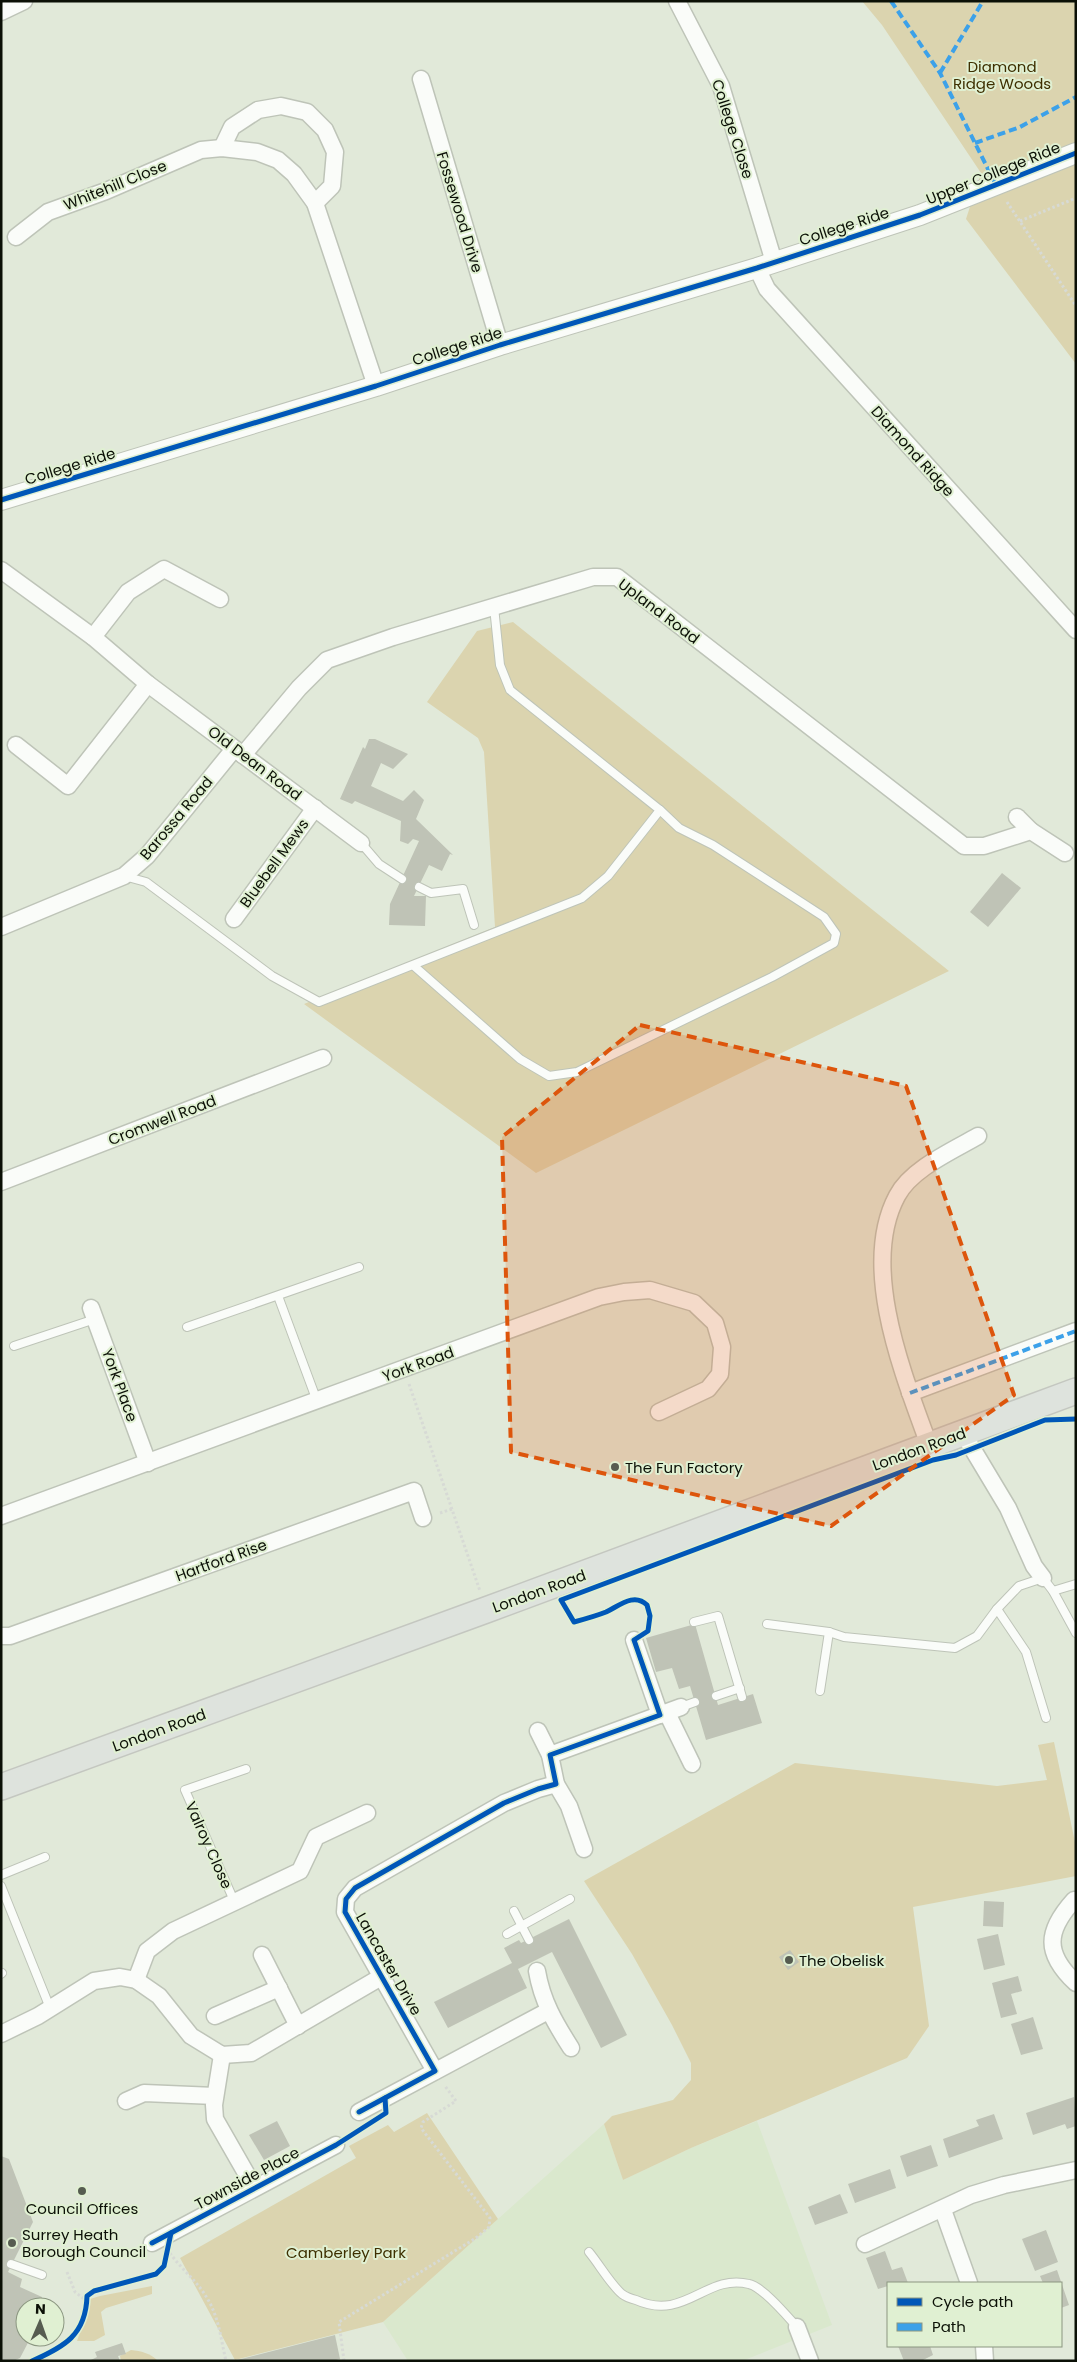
<svg xmlns="http://www.w3.org/2000/svg" width="1077" height="2362" font-family="Poppins,sans-serif">
<style>
.built{fill:#dae8cd}
.green{fill:#dbd4af}
.building{fill:#bfc3b6}
.lines{fill:none;stroke-linecap:round;stroke-linejoin:round}
.service-casing{stroke:#bec4b8;stroke-width:10}
.minor-casing{stroke:#bec4b8;stroke-width:19}
.tertiary-casing{stroke:#bec4b8;stroke-width:22}
.primary-casing{stroke:#c4c7c0;stroke-width:28}
.path{stroke:#d7dad5;stroke-width:3;stroke-dasharray:2.5 2.5;stroke-linecap:butt}
.service{stroke:#fafcf9;stroke-width:8}
.minor{stroke:#fafcf9;stroke-width:16}
.tertiary{stroke:#fafcf9;stroke-width:20}
.primary{stroke:#dee3dd;stroke-width:25}
.quiet{stroke:#3ca1e9;stroke-width:4;stroke-dasharray:8 4;stroke-linecap:butt}
.cycleway-casing{stroke:#e0f0d2;stroke-width:8}
.cycleway{stroke:#0057b8;stroke-width:5}
.marked{fill:#dd550c;fill-opacity:0.2;stroke:#dd550c;stroke-width:4;stroke-dasharray:10 6;stroke-linejoin:round}
.poi-dot{fill:#565c50;stroke:#e0f0d2;stroke-width:2}
.labels{text-anchor:middle;dominant-baseline:central;stroke-width:4;stroke-linejoin:round;paint-order:stroke}
.park-label{font-size:15px;fill:#3e2f00;stroke:#e0f0d2}
.street-label{font-size:15px;fill:#0b1006;stroke:#e0f0d2}
.poi-label{font-size:15px;fill:#0b1006;stroke:#e0f0d2;text-anchor:start}
</style>
<rect width="100%" height="100%" fill="#e1e9d9"/>
<!-- built -->
<path class="built" d="M757,2121l75,204 -90,36h-334l-25,-39 221,-198 19,56 68,-32z"/>
<!-- green -->
<g class="green">
<path d="M862,1h214v363l-110,-145 15,-46 -99,-148z"/>
<path d="M513,622l436,349 -413,202 -232,-169 191,-77 -11,-175 -6,-14 -51,-36 50,-71z"/>
<path d="M1054,1742l22,105v29l-163,31 16,119 -22,32 -216,90 -68,32 -19,-56 8,-8 61,-16 18,-20v-17l-19,-38 -40,-71 -48,-73 211,-118 202,23 50,-6 -9,-35z"/>
<path d="M427,2113l71,106 -115,103 -148,38 -55,-102 176,-100 -7,-12 39,-21 6,7z"/>
<path d="M152,2286v8l-46,14 -5,4 4,23 -11,6h-17l6,-18 -1,-15 8,-9 10,-3z"/>
<path d="M131,2350c10,1 19,3 27,11h-37l-1,-5z"/>
</g>
<!-- building -->
<g class="building">
<path d="M369,739h6l33,15 -15,15 -12,-6 -10,23 32,15 11,-11 10,10 -8,19 37,36 -3,-1 -8,17 -13,-6 -15,31h12l-1,30 -36,-1 1,-21 29,-63 -6,-2 -5,5 -8,-3 1,-20 -46,-20 -3,3 -12,-5 23,-52 2,2z"/>
<path d="M1002,873l19,15 -33,39 -18,-15z"/>
<path d="M695,1624l23,81 35,-11 9,29 -56,17 -16,-54 -11,3 -7,-21 -16,4 -10,-34z"/>
<path d="M984,1901l20,1 -1,25 -20,-1z"/>
<path d="M569,1919l58,116 -26,13 -49,-96 -34,17 9,19 -79,40 -14,-26 78,-39 -8,-15 15,-8 2,3z"/>
<path d="M998,1934l7,31 -21,5 -7,-31z"/>
<path d="M790,1950l9,12 -11,8 -9,-13z"/>
<path d="M1018,1976l4,15 -11,3 6,20 -16,4 -9,-35z"/>
<path d="M1033,2017l10,32 -22,6 -10,-31z"/>
<path d="M1074,2097l2,29 -9,3 -2,-5 -32,11 -7,-22z"/>
<path d="M994,2114l9,25 -54,19 -6,-19 36,-13 -3,-6z"/>
<path d="M277,2121l13,25 -26,14 -15,-25z"/>
<path d="M931,2145l7,21 -31,11 -7,-21z"/>
<path d="M1,2156l8,3 24,63 -25,50 14,7 -2,8 22,10 -2,10h-15v30h6l-11,21 -7,3h-12z"/>
<path d="M890,2169l6,19 -41,15 -7,-19z"/>
<path d="M840,2194l8,19 -33,12 -7,-18z"/>
<path d="M1046,2230l12,32 -23,9 -13,-32z"/>
<path d="M885,2251l7,19 10,-3 6,16h-20v3l-10,3 -12,-31z"/>
<path d="M1057,2270l12,35 -8,3v-25h-18l-3,-7z"/>
<path d="M335,2335l5,24 -8,2h-99z"/>
<path d="M122,2343l4,11 -8,2 2,5h-31l8,-4 -2,-5z"/>
<path d="M898,2346h32l3,9 -12,6h-17z"/>
</g>
<g class="lines">
<defs>
<g id="service">
<path d="M361,843l18,21 23,15"/>
<path d="M124,876l22,6 126,94 47,26 263,-104 26,-22 52,-66 -150,-120 -10,-25 -6,-58"/>
<path d="M419,887l12,6 32,-4 11,36"/>
<path d="M414,966l106,93 29,17 28,-4 195,-95 62,-34 2,-9 -12,-17 -111,-72 -34,-17 -19,-18"/>
<path d="M278,1296l39,105"/>
<path d="M187,1327l172,-60"/>
<path d="M14,1346l81,-27"/>
<path d="M1053,1591l23,-7"/>
<path d="M997,1609l29,43 20,66"/>
<path d="M694,1622l24,-6 24,81"/>
<path d="M767,1624l62,8 15,5 111,11 22,-12 20,-27 22,-23 24,-8 10,13 23,42"/>
<path d="M820,1691l9,-59"/>
<path d="M716,1696l24,-8"/>
<path d="M681,1707l14,-5"/>
<path d="M1,1875l44,-18"/>
<path d="M1,1886l49,122"/>
<path d="M235,1903l-50,-113 61,-21"/>
<path d="M514,1911l15,29"/>
<path d="M507,1934l63,-35"/>
<path d="M1,1974l1,-1"/>
<path d="M589,2252c10,12 22,33 33,42 4,3 10,5 14,6 49,22 70,-27 113,-16 14,3 38,32 48,43"/>
<path d="M11,2264l31,11"/>
</g>
<g id="minor">
<path d="M677,1l44,85 53,176"/>
<path d="M1,12l23,-11"/>
<path d="M421,79l79,266"/>
<path d="M222,148l10,-21 26,-17 23,-4 26,6 18,18 10,22 -3,34 -17,17"/>
<path d="M16,237l32,-25 58,-21 95,-41 21,-2 35,4 21,8 16,14 21,29 61,183"/>
<path d="M757,268l10,21 309,341"/>
<path d="M1,570l92,67 55,47 213,159"/>
<path d="M93,637l35,-45 36,-23 56,30"/>
<path d="M16,745l52,41 80,-102"/>
<path d="M243,755l56,-67 28,-28 66,-23 200,-60h24l347,269h20l47,-15 34,22"/>
<path d="M1017,817l14,14"/>
<path d="M234,919l81,-111"/>
<path d="M1,927l123,-51 23,-20 87,-107"/>
<path d="M1,1182l322,-124"/>
<path d="M91,1308l57,155"/>
<path d="M910,1393l166,-62"/>
<path d="M963,1433l45,75 26,58 9,12"/>
<path d="M929,1445c-25,-69 -70,-178 -32,-249 14,-27 55,-45 81,-60"/>
<path d="M1,1516l598,-219 25,-5 26,-2 44,13 21,20 7,24 -2,27 -12,15 -49,23"/>
<path d="M1,1636h9l404,-145 9,27"/>
<path d="M634,1640l26,75"/>
<path d="M667,1713l25,51"/>
<path d="M538,1731l12,24 6,29 13,22 15,43"/>
<path d="M550,1755l131,-48"/>
<path d="M1074,1900c-28,31 -30,53 2,83"/>
<path d="M262,1955l36,71"/>
<path d="M537,1971c5,30 18,52 34,77"/>
<path d="M136,1980l11,-29 26,-20 127,-60 16,-34 51,-24"/>
<path d="M215,2016l64,-28"/>
<path d="M1,2034l37,-18 56,-35 26,-4 16,3 23,16 32,40 31,19 29,-2 130,-76"/>
<path d="M222,2055l-8,50 1,14 39,68"/>
<path d="M435,2071l-90,-159 1,-13 9,-11 149,-85 34,-14 18,-5"/>
<path d="M126,2101l18,-8 71,3"/>
<path d="M359,2112l189,-101"/>
<path d="M943,2210l26,73"/>
<path d="M152,2243l184,-98"/>
<path d="M865,2244l106,-49 33,-10 72,-15"/>
<path d="M797,2327l13,34"/>
<path d="M984,2346l1,15"/>
</g>
<path id="tertiary" d="M1,500l375,-114 124,-41 257,-77 163,-53 156,-62"/>
<path id="primary" d="M1,1787l485,-177 590,-219"/>
</defs>
<!-- service casing -->
<use href="#service" class="service-casing"/>
<!-- minor casing -->
<use href="#minor" class="minor-casing"/>
<!-- tertiary casing -->
<use href="#tertiary" class="tertiary-casing"/>
<!-- primary casing -->
<use href="#primary" class="primary-casing"/>
<!-- path -->
<g class="path">
<path d="M1007,202l69,104"/>
<path d="M1020,221l56,-23"/>
<path d="M409,1384l71,207"/>
<path d="M440,1513l12,-4"/>
<path d="M170,2253c11,16 28,29 37,45 12,19 14,42 19,63"/>
<path d="M67,2272l8,20 12,9"/>
<path d="M47,2354v7"/>
<path d="M344,2361l-5,-39 137,-84 13,-11 1,-9 -69,-90 2,-6 33,-21 -11,-15"/>
</g>
<!-- service -->
<use href="#service" class="service"/>
<!-- minor -->
<use href="#minor" class="minor"/>
<!-- tertiary -->
<use href="#tertiary" class="tertiary"/>
<!-- primary -->
<use href="#primary" class="primary"/>
<!-- quiet -->
<g class="quiet">
<path d="M891,1l49,72 56,112"/>
<path d="M940,73l43,-72"/>
<path d="M975,143l45,-16 56,-30"/>
<path d="M910,1393l166,-62"/>
</g>
<defs>
<g id="cycleway">
<path d="M1,500l375,-114 124,-41 257,-77 163,-53 156,-62"/>
<path d="M359,2112l76,-41 -90,-159 1,-13 9,-11 149,-85 34,-14 18,-5 -6,-29 110,-40 -26,-75 14,-9 2,-15 -3,-11c-13,-13 -28,1 -41,7 -10,4 -21,7 -32,10l-13,-22 372,-140 23,-5 89,-35 31,-1"/>
<path d="M152,2243l184,-98 50,-32 -1,-15"/>
<path d="M32,2361c32,-14 54,-26 55,-65l7,-5 62,-17 8,-8 7,-33"/>
</g>
</defs>
<!-- cycleway casing -->
<use href="#cycleway" class="cycleway-casing"/>
<!-- cycleway -->
<use href="#cycleway" class="cycleway"/>
</g>
<!-- marked area -->
<path class="marked" d="M640,1025l266,61 108,309 -183,131 -320,-74 -9,-315z"/>
<!-- markers -->
<g class="poi-dot">
<circle cx="615" cy="1467" r="5"/>
<circle cx="789" cy="1960" r="5"/>
<circle cx="82" cy="2191" r="5"/>
<circle cx="12" cy="2243" r="5"/>
</g>
<g class="labels">
<!-- park labels -->
<g class="park-label">
<text x="1002" y="66">Diamond<tspan x="1002" dy="17">Ridge Woods</tspan></text>
<text x="346" y="2252">Camberley Park</text>
</g>
<!-- street labels -->
<g class="street-label">
<text transform="translate(733 129) rotate(72)">College Close</text>
<text transform="translate(993 173) rotate(-22)">Upper College Ride</text>
<text transform="translate(115 185) rotate(-22)">Whitehill Close</text>
<text transform="translate(460 212) rotate(73)">Fossewood Drive</text>
<text transform="translate(844 226) rotate(-18)">College Ride</text>
<text transform="translate(457 346) rotate(-18)">College Ride</text>
<text transform="translate(913 451) rotate(48)">Diamond Ridge</text>
<text transform="translate(70 466) rotate(-17)">College Ride</text>
<text transform="translate(659 611) rotate(37)">Upland Road</text>
<text transform="translate(255 763) rotate(37)">Old Dean Road</text>
<text transform="translate(176 818) rotate(-50)">Barossa Road</text>
<text transform="translate(274 863) rotate(-54)">Bluebell Mews</text>
<text transform="translate(162 1120) rotate(-21)">Cromwell Road</text>
<text transform="translate(418 1364) rotate(-20)">York Road</text>
<text transform="translate(120 1385) rotate(70)">York Place</text>
<text transform="translate(919 1449) rotate(-20)">London Road</text>
<text transform="translate(221 1560) rotate(-20)">Hartford Rise</text>
<text transform="translate(539 1591) rotate(-20)">London Road</text>
<text transform="translate(159 1730) rotate(-20)">London Road</text>
<text transform="translate(209 1845) rotate(66)">Valroy Close</text>
<text transform="translate(389 1964) rotate(60)">Lancaster Drive</text>
<text transform="translate(247 2178) rotate(-28)">Townside Place</text>
</g>
<!-- poi labels -->
<g class="poi-label">
<text x="625" y="1467">The Fun Factory</text>
<text x="799" y="1960">The Obelisk</text>
<text x="82" y="2208" text-anchor="middle">Council Offices</text>
<text x="22" y="2234">Surrey Heath<tspan x="22" dy="17">Borough Council</tspan></text>
</g>
</g>
<!-- border -->
<rect width="1077" height="2362" fill="none" stroke="#0b1006" stroke-width="5"/>
<!-- legend -->
<rect x="887" y="2282" width="175" height="65" fill="#e0f0d2" stroke="#8b9680"/>
<rect x="897" y="2298" width="25" height="8" fill="#0057b8" stroke="#8b9680"/>
<text x="932" y="2307" font-size="15" fill="#0b1006">Cycle path</text>
<rect x="897" y="2323" width="25" height="8" fill="#3ca1e9" stroke="#8b9680"/>
<text x="932" y="2332" font-size="15" fill="#0b1006">Path</text>
<!-- north arrow -->
<g transform="translate(40 2322) rotate(2)"><circle r="24" fill="#e0f0d2" stroke="#8b9680"/>
<path d="M0-4L9 19L0 12L-9 19Z" fill="#565c50"/>
<text y="-8" font-size="14" font-weight="bold" text-anchor="middle" fill="#0b1006">N</text>
</g>
</svg>
